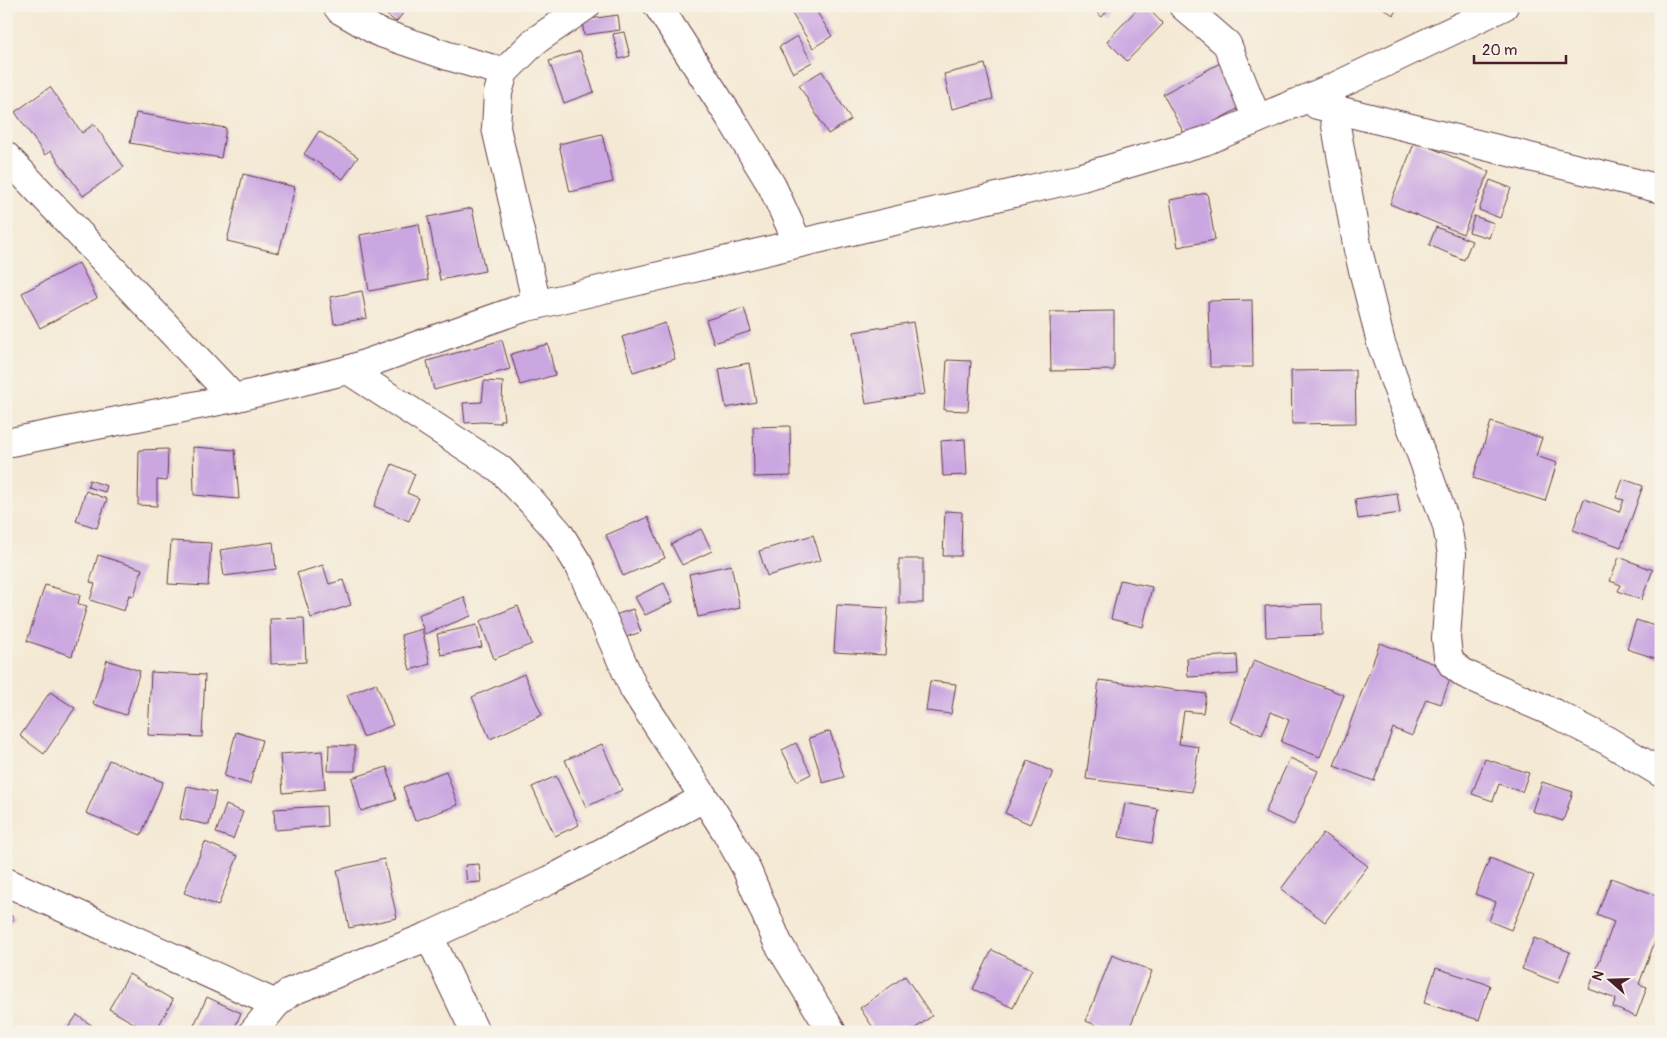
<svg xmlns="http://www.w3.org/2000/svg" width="1667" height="1038" font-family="Pangolin,sans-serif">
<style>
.building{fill:#cba7e1}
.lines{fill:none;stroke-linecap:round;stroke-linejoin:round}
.street-casing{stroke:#643d44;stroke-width:30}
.street{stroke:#fff;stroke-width:28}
</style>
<rect width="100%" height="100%" fill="#f7f3e8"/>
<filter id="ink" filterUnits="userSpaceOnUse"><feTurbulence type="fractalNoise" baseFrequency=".02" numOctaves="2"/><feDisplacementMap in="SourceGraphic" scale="10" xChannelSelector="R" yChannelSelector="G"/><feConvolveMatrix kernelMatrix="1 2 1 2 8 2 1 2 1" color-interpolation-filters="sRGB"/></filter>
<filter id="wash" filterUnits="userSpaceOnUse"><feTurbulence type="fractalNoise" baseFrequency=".0096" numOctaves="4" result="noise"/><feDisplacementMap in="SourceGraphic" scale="20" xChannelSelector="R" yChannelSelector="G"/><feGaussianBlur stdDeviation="1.12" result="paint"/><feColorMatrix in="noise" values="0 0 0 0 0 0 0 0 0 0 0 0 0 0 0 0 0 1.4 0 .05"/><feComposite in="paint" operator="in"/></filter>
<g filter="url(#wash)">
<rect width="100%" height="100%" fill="#f4e9d4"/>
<g id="blocks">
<!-- building -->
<g class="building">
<path d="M376,6h33l-13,16z"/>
<path d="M800,6h13l19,30 -19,12 -22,-36z"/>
<path d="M1089,6h22l-9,11z"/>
<path d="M1140,6h6l17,18 -36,37 -20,-20z"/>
<path d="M1380,6h19l-6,9z"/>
<path d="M618,15l2,15 -36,5 -2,-15z"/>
<path d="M624,32l6,24 -11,3 -6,-25z"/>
<path d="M797,36l15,26 -19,11 -14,-26z"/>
<path d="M580,51l14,41 -30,11 -15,-42z"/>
<path d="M1222,62l23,43 -59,32 -23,-43z"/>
<path d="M985,64l8,35 -41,10 -8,-35z"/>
<path d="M822,71l29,49 -23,14 -29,-49z"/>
<path d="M50,87l32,46 12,-9 30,43 -41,29 -32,-45 -6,4 -30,-43z"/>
<path d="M136,113l90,15 -5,30 -91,-15z"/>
<path d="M319,131l39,26 -15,22 -39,-25z"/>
<path d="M602,134l11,48 -43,10 -11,-48z"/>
<path d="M1415,141l74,31 -26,62 -73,-30z"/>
<path d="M6,173l7,10 -7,5z"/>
<path d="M243,174l52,13 -16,66 -52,-12z"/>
<path d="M1490,180l21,8 -11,30 -21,-8z"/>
<path d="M1207,193l8,47 -37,7 -8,-47z"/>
<path d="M472,208l13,63 -45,9 -12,-63z"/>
<path d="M1474,216l20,7 -5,15 -20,-6z"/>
<path d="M419,224l9,56 -59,11 -9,-56z"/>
<path d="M1436,227l36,14 -8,19 -35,-15z"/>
<path d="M79,263l18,35 -57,30 -18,-35z"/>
<path d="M362,291l5,27 -33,6 -4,-27z"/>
<path d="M1252,300l1,67h-43l-2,-66z"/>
<path d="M744,308l7,23 -37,12 -8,-23z"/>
<path d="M1114,311v59l-63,1 -1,-59z"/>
<path d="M913,322l12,72 -59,10 -12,-72z"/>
<path d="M665,323l10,36 -42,13 -11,-35z"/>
<path d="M502,340l8,29 -76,21 -7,-29z"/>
<path d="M548,344l7,31 -35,10 -9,-31z"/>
<path d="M947,360l24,1 -3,50 -24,-1z"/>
<path d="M749,363l7,39 -30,6 -7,-39z"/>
<path d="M1355,370l1,53 -64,1 -1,-53z"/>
<path d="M484,381l19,1 -1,18 2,20h-4v3l-18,-1 -17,1 -2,-20 19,-1z"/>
<path d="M1491,422l51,16 -6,18 21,7 -12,38 -72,-23z"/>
<path d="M790,426l1,50 -37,1 -1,-50z"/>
<path d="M965,439l2,36 -24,1 -2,-35z"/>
<path d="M193,447l42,3 4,49 -45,-4z"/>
<path d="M168,449l-1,32 -10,-1v26l-19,-1 1,-55z"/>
<path d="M392,464l23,10 -8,19 12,5 -10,23 -35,-15z"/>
<path d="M1623,479l20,7 -22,61 -48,-17 11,-31 35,13 5,-12 -8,-2z"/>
<path d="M89,480l18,6 -2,6 -17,-5z"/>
<path d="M86,491l21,8 -10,29 -21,-7z"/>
<path d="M1397,493l3,20 -42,6 -3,-20z"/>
<path d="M945,511l17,1 -1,44h-18z"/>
<path d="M648,517l17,41 -42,18 -17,-41z"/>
<path d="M701,529l11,22 -30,14 -11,-21z"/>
<path d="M813,535l8,25 -54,16 -8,-25z"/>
<path d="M171,541l40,2 -3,43 -40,-2z"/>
<path d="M273,542l3,27 -52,7 -4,-26z"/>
<path d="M98,555l44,14 -8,27 -5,-1 -5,16 -34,-11 5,-16 -5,-2z"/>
<path d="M1619,557l34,13 -12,30 -23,-9 3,-6 -11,-4z"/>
<rect x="899" y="559" width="24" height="44"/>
<path d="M323,565l6,19 14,-4 8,25 -40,13 -14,-45z"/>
<path d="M731,565l9,43 -42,9 -9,-43z"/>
<path d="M1120,580l32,7 -9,40 -32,-8z"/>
<path d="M664,583l9,19 -28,13 -10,-18z"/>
<path d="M45,585l35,10 -2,9 9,2 -15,50 -45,-15z"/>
<path d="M464,597l7,19 -46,18 -7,-19z"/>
<path d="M1322,604v31l-56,2 -1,-31z"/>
<path d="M837,605l51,3 -3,47 -51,-3z"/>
<path d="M518,606l14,38 -38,15 -14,-38z"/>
<path d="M633,609l8,23 -18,6 -8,-23z"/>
<path d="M304,618l2,44 -35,2 -1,-45z"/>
<path d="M1636,620l25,8v32l-34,-11z"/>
<path d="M477,625l5,22 -41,8 -4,-21z"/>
<path d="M422,629l8,35 -20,6 -9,-35z"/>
<path d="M1380,643l73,28 -12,33 -15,-5 -14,37 -19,-8 -19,53 -40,-15z"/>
<path d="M1237,655l1,19 -50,3 -1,-19z"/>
<path d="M107,660l33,11 -14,44 -33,-11z"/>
<path d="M1254,660l90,35 -24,62 -39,-15 8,-22 -18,-8 -9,23 -32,-13z"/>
<path d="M151,672l54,3 -3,62 -54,-2z"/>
<path d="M524,674l18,41 -52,24 -18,-42z"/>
<path d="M1099,680l107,14 -3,19 -19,-2 -5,33 20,3 -7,45 -106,-13z"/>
<path d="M930,681l26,3 -5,30 -25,-3z"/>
<path d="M376,683l17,42 -30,12 -16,-42z"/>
<path d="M50,692l25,16 -31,46 -24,-18z"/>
<path d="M830,731l14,46 -21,6 -14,-45z"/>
<path d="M236,732l26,8 -12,44 -26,-8z"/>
<path d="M796,743l15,31 -14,7 -15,-31z"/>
<path d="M602,744l20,46 -36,17 -21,-47z"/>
<path d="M329,745l26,1v25h-27z"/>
<path d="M322,751l3,38 -42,4 -3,-39z"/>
<path d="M1290,758l28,13 -24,54 -29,-13z"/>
<path d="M1485,759l44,14 -7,19 -23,-8 -6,17 -21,-7z"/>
<path d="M109,760l54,22 -22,53 -55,-22z"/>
<path d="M1028,761l25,11 -23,52 -25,-11z"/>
<path d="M387,767l9,33 -35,11 -9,-33z"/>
<path d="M446,771l12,34 -43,16 -12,-34z"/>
<path d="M556,776l23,49 -24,11 -23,-49z"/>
<path d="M1542,782l31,10 -10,29 -31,-10z"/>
<path d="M187,786l29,6 -7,33 -29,-6z"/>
<path d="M1125,803l33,6 -6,34 -33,-6z"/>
<path d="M226,805l17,7 -10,27 -17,-6z"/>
<path d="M326,806l1,20 -52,4 -1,-21z"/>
<path d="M1323,833l45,33 -43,56 -44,-33z"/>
<path d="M205,842l33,14 -20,50 -34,-13z"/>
<path d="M1490,858l44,18 -23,54 -22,-9 7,-19 -21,-8z"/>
<path d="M384,859l13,59 -48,10 -12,-58z"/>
<path d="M479,864l2,18 -14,1 -2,-18z"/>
<path d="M1611,878l50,19v28l-22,59 8,3 -11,30 -23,-10 3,-8 -27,-10 25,-67 -17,-7z"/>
<path d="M6,911l8,7 -8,10z"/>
<path d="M1534,938l36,14 -12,31 -36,-14z"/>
<path d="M992,950l40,19 -19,39 -40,-19z"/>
<path d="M1112,955l40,16 -24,61h-16l-26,-11z"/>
<path d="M1436,968l54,17 -11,35 -55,-17z"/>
<path d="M129,974l44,26 -18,32h-6l-40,-23z"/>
<path d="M905,976l27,40 -22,16h-34l-16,-24z"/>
<path d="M207,997l34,16 -8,19h-42z"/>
<path d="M77,1015l24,17h-36z"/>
</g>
</g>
</g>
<g filter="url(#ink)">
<use href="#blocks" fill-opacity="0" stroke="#643d44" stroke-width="1"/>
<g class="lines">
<defs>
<g id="street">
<path d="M337,6l3,4 38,22 70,24 56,16"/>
<path d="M658,6l75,116 39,64 26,57"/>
<path d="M1183,6l44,38 30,75"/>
<path d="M1317,105l344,84"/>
<path d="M1333,109l25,141 23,93 66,183 5,28 -6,84 2,18 4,8 13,10 89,39 54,28 53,32"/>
<path d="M6,156l228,242"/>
<path d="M537,305l-41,-177 2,-35 6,-21 31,-31 51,-35"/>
<path d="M348,370l152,99 32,33 27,31 21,34 54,122 91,141 21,38 32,75 54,89"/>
<path d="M6,443l228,-45 114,-28 175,-62 559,-131 123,-36 127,-53 172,-82"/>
<path d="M6,882l270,122"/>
<path d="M429,936l46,96"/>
<path d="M253,1032l23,-28 14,-12 139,-56 121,-56 154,-82"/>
</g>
</defs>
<!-- street casing -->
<use href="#street" class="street-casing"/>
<!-- street -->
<use href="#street" class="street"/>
</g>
</g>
<!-- margin -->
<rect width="1667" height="1038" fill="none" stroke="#f7f3e8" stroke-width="25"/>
<!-- north arrow -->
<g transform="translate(1610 980) rotate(290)" stroke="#f7f3e8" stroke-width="4" paint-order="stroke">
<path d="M0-4L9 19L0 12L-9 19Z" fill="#4a1f2b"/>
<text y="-8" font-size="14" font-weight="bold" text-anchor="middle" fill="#4a1f2b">N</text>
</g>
<!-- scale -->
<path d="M1474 55v8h92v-8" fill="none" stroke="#4a1f2b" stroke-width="2.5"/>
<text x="1482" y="55" font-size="15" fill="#4a1f2b" stroke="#f7f3e8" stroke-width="4" paint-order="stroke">20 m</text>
</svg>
